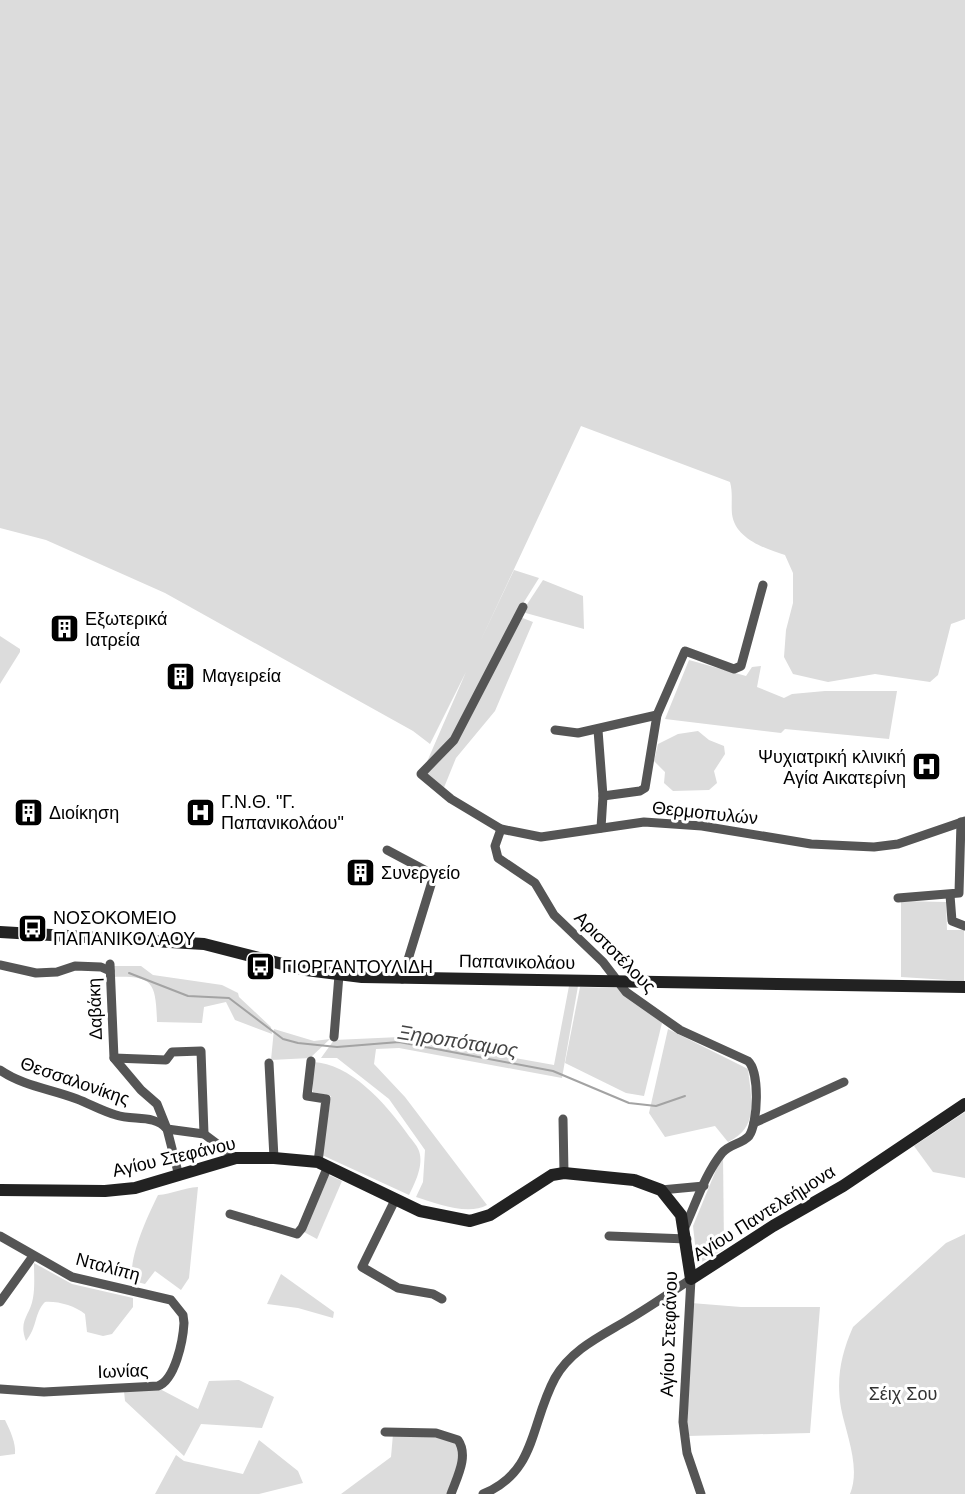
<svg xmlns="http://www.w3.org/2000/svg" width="965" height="1494" font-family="Arial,sans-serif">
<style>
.green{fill:#dcdcdc}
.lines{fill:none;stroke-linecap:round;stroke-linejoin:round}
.stream{stroke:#a3a3a3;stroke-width:2}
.street{stroke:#555;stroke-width:9}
.secondary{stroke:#222;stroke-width:12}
.labels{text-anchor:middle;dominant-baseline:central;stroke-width:6;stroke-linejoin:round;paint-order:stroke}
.poi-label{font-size:18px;fill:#000;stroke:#fff;text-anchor:start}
.street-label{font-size:18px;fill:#000;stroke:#fff}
.park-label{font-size:18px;fill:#333;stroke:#fff}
.water-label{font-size:20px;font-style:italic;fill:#444;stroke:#fff}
</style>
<rect width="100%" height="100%" fill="#fff"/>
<!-- green -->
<g class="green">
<path d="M0,0h965v619l-14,5 -13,51 -8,7 -55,-8 -47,8 -35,-8 -9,-17 2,-27 7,-27v-30l-8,-18c-19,-6 -50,-16 -53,-41 -1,-11 1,-21 -2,-32l-149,-56 -102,218 35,-74 25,8 -20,32 -67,128 -26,26 40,-92 -36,72 -17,-13 -248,-138 -119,-53 -46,-12z"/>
<path d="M543,580l40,16 1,33 -62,-17z"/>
<path d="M520,617l13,5 -38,89 -39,47 -13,32 -19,-16 32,-32z"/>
<path d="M0,636l20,13v3l-20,32z"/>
<path d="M689,660l57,16 6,-9 9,-1 -4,21 27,11 8,-4 33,-3h72l-8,48 -104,-10 -4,4 -116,-14z"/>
<path d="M698,731l11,9 15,6 1,8 -11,17 3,12 -8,7 -36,1 -9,-8 1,-11 -11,-11 4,-17 20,-10z"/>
<path d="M901,901l45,1 1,28h17v51l-63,-4z"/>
<path d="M111,966h30l12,9 69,10 16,8 1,4 32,30 1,7 -37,-14 -9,-18 -22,5 -2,16 -45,-1c-1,-43 -6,-46 -46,-45z"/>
<path d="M569,986h9l-16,92 -163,-30 -23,1 -2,15 31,33 82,108c-19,11 -52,-2 -71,-8l7,-15 2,-32 -36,-51 -52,-41h-16l13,-18 66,-3 154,28z"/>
<path d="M580,987l38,1 44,35 -18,73 -18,-3 -61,-30z"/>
<path d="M274,1029l40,12 16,-2 -20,19 -39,2z"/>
<path d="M668,1029l80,40c3,30 12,58 -20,73l-13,-16 -50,11 -16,-24z"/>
<path d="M313,1062c37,1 73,42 93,70 4,6 11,13 13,19 5,14 -4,32 -10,44l-87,-40 9,-59 -18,-4z"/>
<path d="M965,1112v66l-32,-6 -19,-26z"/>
<path d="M723,1153l1,96 -24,14 -3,-1 -4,-36z"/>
<path d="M329,1175l13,6 -25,58 -13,-7z"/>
<path d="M198,1187l-9,91 -8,12 -26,-19 -10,13 -12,-3c-6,-21 15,-66 25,-86 14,-1 25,-7 40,-8z"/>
<path d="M965,1234v260h-115c11,-27 -4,-60 -9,-86 -5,-29 0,-54 12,-81l93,-84z"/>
<path d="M34,1263l38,21 61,14v9l-21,27 -9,2 -16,-4 -2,-18c-10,-8 -27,-13 -40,-12 -11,11 -7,24 -19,39 -8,-21 4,-25 7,-43 2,-11 1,-24 1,-35z"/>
<path d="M281,1274l53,38 -1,6 -35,-10 -31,-4z"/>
<path d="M691,1303l50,4h79l-10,126 -123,3z"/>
<path d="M239,1380l35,17 -12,31 -61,-4 -17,32 -59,-55 -1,-10 34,-3 40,21 11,-28z"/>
<path d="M0,1420h5c5,10 11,23 10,34l-15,2z"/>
<path d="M393,1434c18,0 64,-6 66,19 1,12 -9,29 -12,41h-106l50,-37z"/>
<path d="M259,1440l39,31 5,12 -44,11h-104l21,-39 8,6 59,13z"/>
</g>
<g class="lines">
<!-- stream -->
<path class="stream" d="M129,973l59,23 41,2 54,41 15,4 39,4 62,-5 154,29 76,32 27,3 29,-10"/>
<!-- street -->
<g class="street">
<path d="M523,607l-69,133 -33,34 30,25 50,30 40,8 103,-15 58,4 109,18 63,3 24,-3 67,-23"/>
<path d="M555,730l23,3 79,-18"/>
<path d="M598,730l5,66 -2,32"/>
<path d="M603,796l37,-5 5,-3 12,-73 28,-64 49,18 7,-3 22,-81"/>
<path d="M501,829l-6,17 3,12 37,25 19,32 49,47 23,30 54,38 68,31c12,11 10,62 1,75 -7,8 -20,8 -27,17 -17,21 -26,50 -37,74"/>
<path d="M387,850l47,25 -32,104"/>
<path d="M950,895l2,26 13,5"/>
<path d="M898,898l61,-5 2,-71"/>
<path d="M110,964l4,94 27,32 16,14 10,25 12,47"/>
<path d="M0,965l36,8 21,-1 18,-6 26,1 9,4"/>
<path d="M334,1037l5,-62"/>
<path d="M114,1058l52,2 6,-8 29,-1 3,83"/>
<path d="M311,1061l-4,35 19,3 -8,63"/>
<path d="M269,1063l5,95"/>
<path d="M0,1070c23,16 51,19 77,29 13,5 25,12 39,16 17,6 38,-1 51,14l37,5 32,24"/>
<path d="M563,1119l1,54"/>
<path d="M754,1123l90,-41"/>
<path d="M661,1190l43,-4"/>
<path d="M395,1200l-33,67 36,21 35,6 9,5"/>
<path d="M230,1214l67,20 5,-6 26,-62"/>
<path d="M0,1236l72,41 99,23 12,15 1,8c-1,18 -9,57 -26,63l-114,6 -44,-3"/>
<path d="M609,1236l78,3"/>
<path d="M691,1279l-8,143 4,31 14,41"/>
<path d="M0,1302l33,-46"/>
<path d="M385,1432l51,1 22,7c11,16 -1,37 -7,54"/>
<path d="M483,1494c54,-22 47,-70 72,-116 16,-28 44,-41 71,-57 22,-13 44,-28 65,-42"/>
</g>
<!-- secondary -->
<g class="secondary">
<path d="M0,932l204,12 102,26 56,7 603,10"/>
<path d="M0,1190l105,1 30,-3 101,-30h38l44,4 102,49 50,10 20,-6 62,-40 12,-2 70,7 27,10 20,25 10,64 82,-53 70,-40 122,-82"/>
</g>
</g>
<!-- icons -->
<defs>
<symbol id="building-square" viewBox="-11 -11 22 22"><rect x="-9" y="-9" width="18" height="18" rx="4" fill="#000" stroke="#fff"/><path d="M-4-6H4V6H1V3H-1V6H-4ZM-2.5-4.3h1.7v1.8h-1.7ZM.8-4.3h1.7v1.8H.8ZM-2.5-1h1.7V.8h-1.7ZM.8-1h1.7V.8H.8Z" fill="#fff"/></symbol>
<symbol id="hospital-square" viewBox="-11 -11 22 22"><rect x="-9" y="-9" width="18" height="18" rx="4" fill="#000" stroke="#fff"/><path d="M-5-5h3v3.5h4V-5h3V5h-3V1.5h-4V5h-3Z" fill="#fff"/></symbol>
<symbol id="bus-square" viewBox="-11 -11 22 22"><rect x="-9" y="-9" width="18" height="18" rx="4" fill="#000" stroke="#fff"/><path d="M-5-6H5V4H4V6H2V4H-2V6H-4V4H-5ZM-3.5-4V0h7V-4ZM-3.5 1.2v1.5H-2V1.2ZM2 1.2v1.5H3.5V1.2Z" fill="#fff"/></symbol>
</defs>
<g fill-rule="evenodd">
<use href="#building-square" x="48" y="612" width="33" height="33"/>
<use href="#building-square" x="164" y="660" width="33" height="33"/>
<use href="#hospital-square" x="910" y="750" width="33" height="33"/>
<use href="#hospital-square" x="184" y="796" width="33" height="33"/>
<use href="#building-square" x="12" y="796" width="33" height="33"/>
<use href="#building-square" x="344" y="856" width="33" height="33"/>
<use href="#bus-square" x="16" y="912" width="33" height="33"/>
<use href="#bus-square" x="244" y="950" width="33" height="33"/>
</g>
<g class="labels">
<!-- poi labels -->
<g class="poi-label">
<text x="85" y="619">Εξωτερικά<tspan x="85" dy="21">Ιατρεία</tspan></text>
<text x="202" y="676">Μαγειρεία</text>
<text x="906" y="757" text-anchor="end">Ψυχιατρική κλινική<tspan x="906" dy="21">Αγία Αικατερίνη</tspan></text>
<text x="221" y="802">Γ.Ν.Θ. "Γ.<tspan x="221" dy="21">Παπανικολάου"</tspan></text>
<text x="49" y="813">Διοίκηση</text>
<text x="381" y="873">Συνεργείο</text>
<text x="53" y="918">ΝΟΣΟΚΟΜΕΙΟ<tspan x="53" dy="21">ΠΑΠΑΝΙΚΟΛΑΟΥ</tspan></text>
<text x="282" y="967">ΓΙΟΡΓΑΝΤΟΥΛΙΔΗ</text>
</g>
<!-- street labels -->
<g class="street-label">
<text transform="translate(705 813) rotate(6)">Θερμοπυλών</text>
<text transform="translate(615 952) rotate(45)">Αριστοτέλους</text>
<text transform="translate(517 962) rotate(1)">Παπανικολάου</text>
<text transform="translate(95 1009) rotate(-92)">Δαβάκη</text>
<text transform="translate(75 1081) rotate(19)">Θεσσαλονίκης</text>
<text transform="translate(174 1157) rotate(-13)">Αγίου Στεφάνου</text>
<text transform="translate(764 1213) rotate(-32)">Αγίου Παντελεήμονα</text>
<text transform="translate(108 1267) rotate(15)">Νταλίπη</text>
<text transform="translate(669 1334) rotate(-88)">Αγίου Στεφάνου</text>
<text transform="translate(123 1371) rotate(-2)">Ιωνίας</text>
</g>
<!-- park labels -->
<g class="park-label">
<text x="903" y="1394">Σέιχ Σου</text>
</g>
<!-- water labels -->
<g class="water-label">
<text transform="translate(458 1041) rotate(9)">Ξηροπόταμος</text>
</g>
</g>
</svg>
